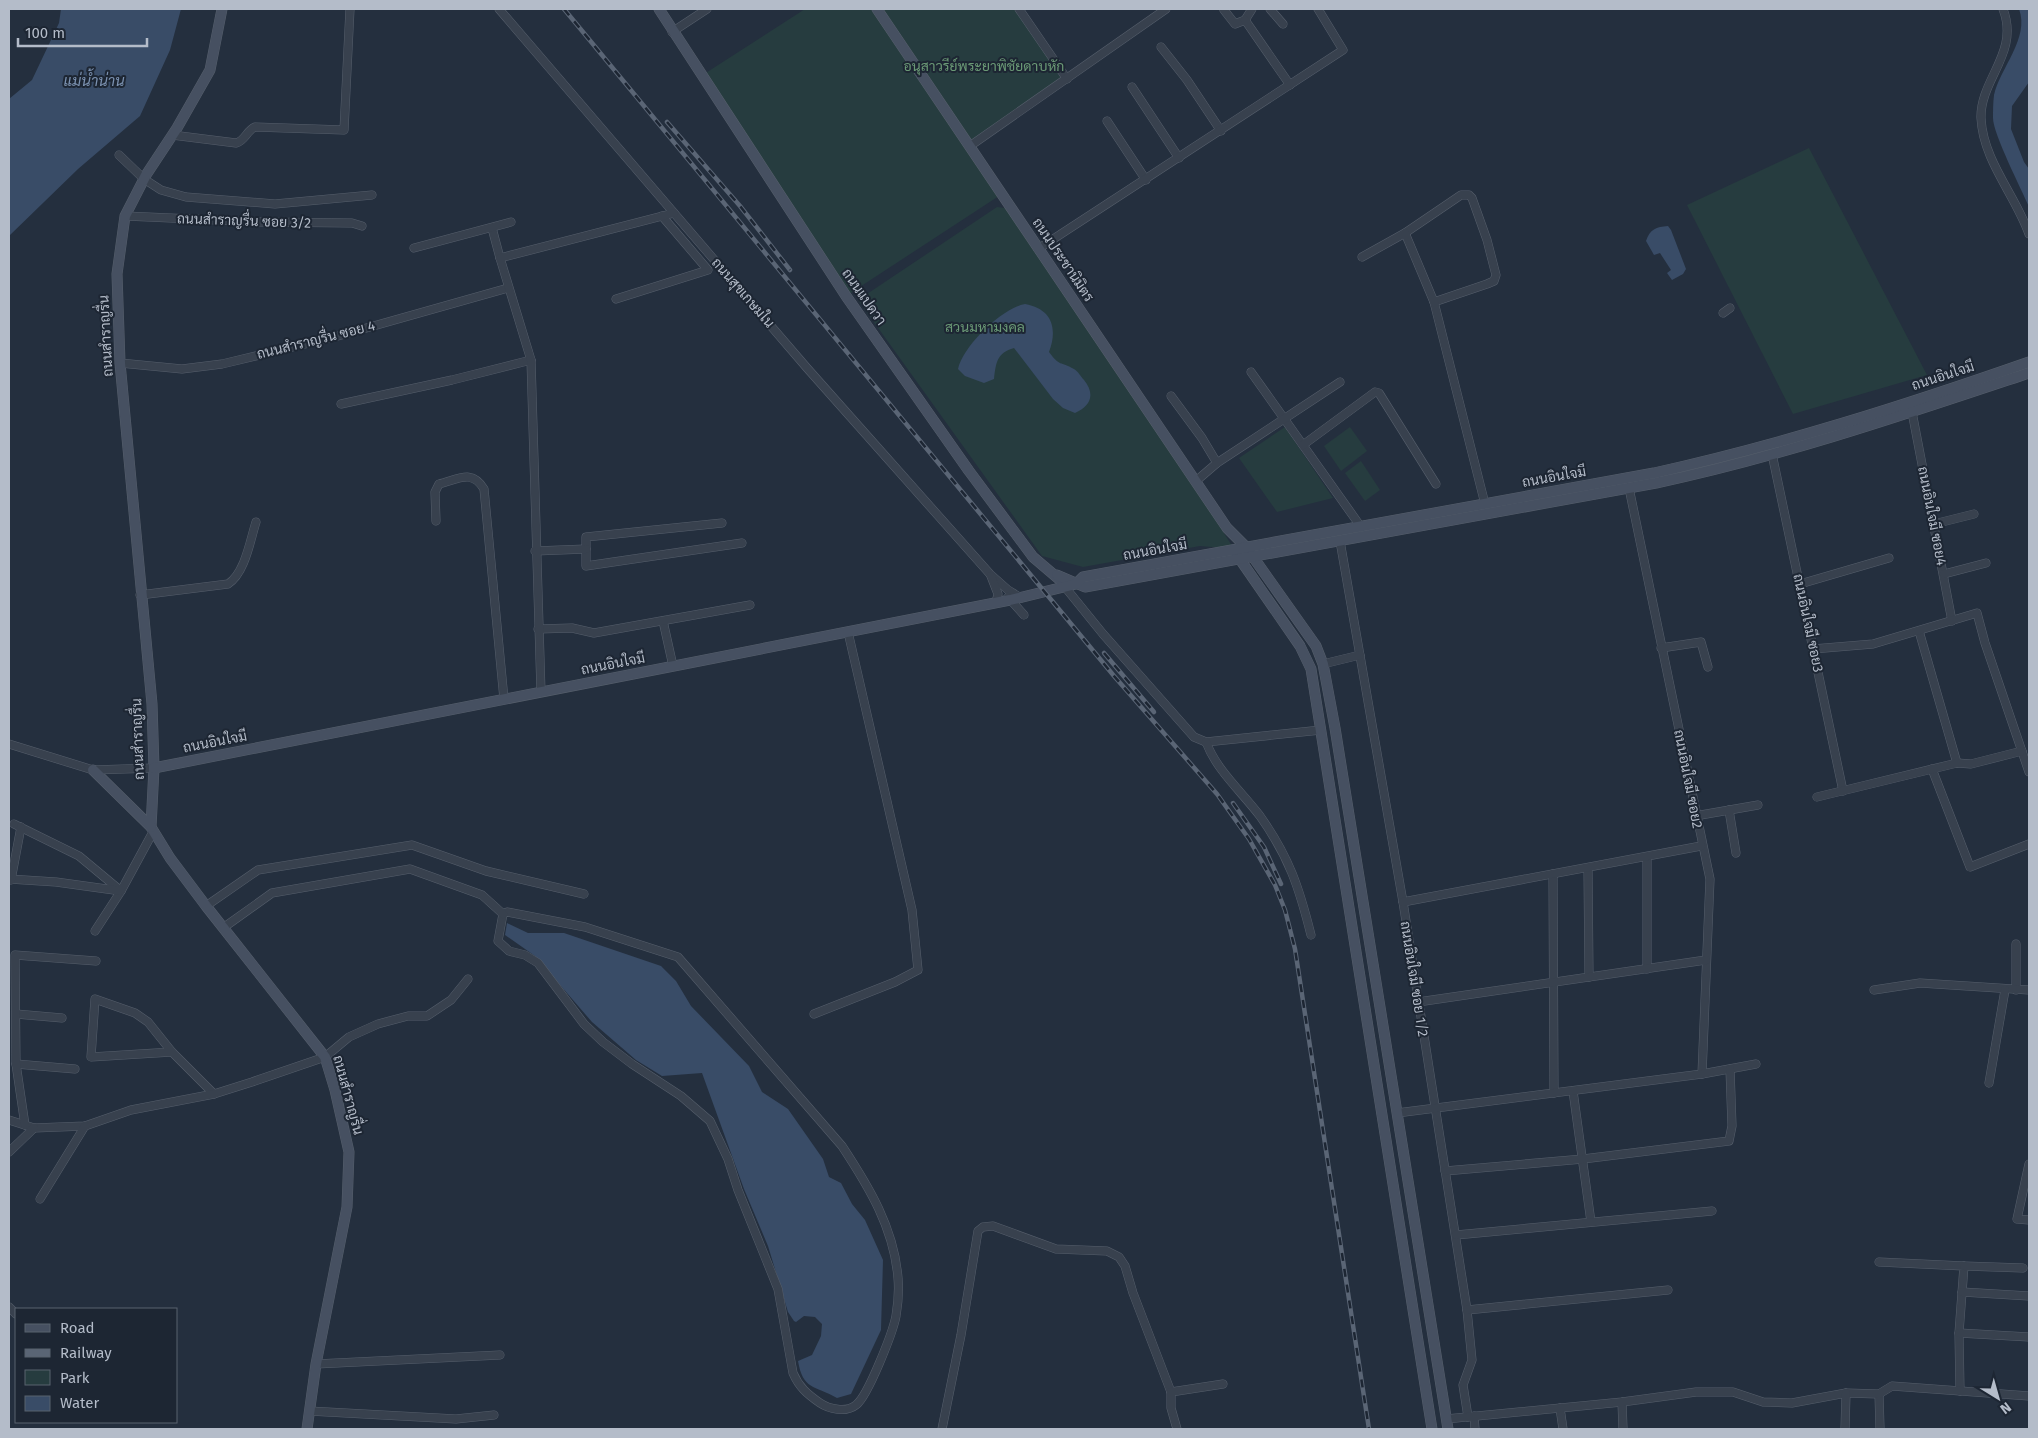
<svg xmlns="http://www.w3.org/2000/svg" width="2038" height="1438" font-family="'Fira Sans',Sarabun,sans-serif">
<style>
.green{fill:#263c3f}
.water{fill:#394c67}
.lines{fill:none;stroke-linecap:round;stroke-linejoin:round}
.street-casing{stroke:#565f6c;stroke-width:9}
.secondary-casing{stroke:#565f6c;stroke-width:11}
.street{stroke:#38414e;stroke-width:8}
.secondary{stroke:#465061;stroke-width:10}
.rail-casing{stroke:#5a6575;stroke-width:4.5}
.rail{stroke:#1d2633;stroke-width:2.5;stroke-dasharray:8;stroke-linecap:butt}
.labels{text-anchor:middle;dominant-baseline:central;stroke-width:4;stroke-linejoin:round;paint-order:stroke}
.park-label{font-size:14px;fill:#6b9a76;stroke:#1d2633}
.street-label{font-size:14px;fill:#b4bcc9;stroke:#1d2633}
.water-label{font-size:15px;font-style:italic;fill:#7c92b1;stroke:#1d2633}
</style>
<rect width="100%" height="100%" fill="#242f3e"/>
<!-- green -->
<g class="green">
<path d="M805,9h214l48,70 -97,67 32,48 -156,102 -145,-220z"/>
<path d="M1809,148l118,227 -134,39 -106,-209z"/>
<path d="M997,207l15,2 119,177 103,163 -34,-3 -117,21 -41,-11 -184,-256z"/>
<path d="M1285,427l48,71 -56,14 -38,-54z"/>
<path d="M1350,427l17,24 -26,20 -17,-25z"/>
<path d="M1361,461l19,29 -15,11 -20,-28z"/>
</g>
<!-- water -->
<g class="water">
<path d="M61,9h120l-11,41 -30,66 -62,53 -69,67v-137l23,-19 27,-57z"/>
<path d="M2019,9h10v73l-17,24 -1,23 13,33 5,7v38c-7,-17 -36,-73 -36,-89 0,-7 0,-15 1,-23 6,-27 36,-57 25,-86z"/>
<path d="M1668,226l3,4 15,39 -3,5 -11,6 -5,-7 4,-3 -11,-17 -6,2 -8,-14c4,-12 10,-14 22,-15z"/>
<path d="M1025,304c27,5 33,24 24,48 11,15 11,9 25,17 4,2 7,8 10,11 12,15 6,26 -9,33l-12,-5 -10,-9 -39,-51c-17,5 -18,14 -20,31l-10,4 -19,-7 -7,-7c5,-23 44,-61 67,-65z"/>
<path d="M507,923l21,10h36l97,33 15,15 15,25 58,60 13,26 26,17 35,50 6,18 12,6 11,21 13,16 18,40 -2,70 -30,64 -14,4c-23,-13 -34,-8 -39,-37l14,-6 9,-19 1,-12 -7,-7 -11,-1 -8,6 -2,-1 -6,-9 -20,-66 -24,-57 -42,-116 -40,3 -26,-16 -44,-38 -57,-66 -30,-21z"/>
</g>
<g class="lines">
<defs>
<g id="street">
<path d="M499,9l308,359 183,206 18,16 13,8"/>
<path d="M1019,9l48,70"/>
<path d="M1225,9l-1,1 11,14 10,-4 7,-11"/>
<path d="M1270,9l13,15"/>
<path d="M2003,9c17,44 -23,70 -22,109 2,43 35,78 48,116"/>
<path d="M1245,20l45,65"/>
<path d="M672,32l35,-23"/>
<path d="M1161,47l26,33 34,51"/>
<path d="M1132,87l47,71"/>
<path d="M1107,121l39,59"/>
<path d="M172,135l64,8c9,-2 11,-13 19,-16l89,3 6,-121"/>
<path d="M970,146l196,-137"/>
<path d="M119,155l25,24 17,11 25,7 89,7 97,-9"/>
<path d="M125,216l136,6 91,1 10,3"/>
<path d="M492,228l8,30"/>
<path d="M1405,233l56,-38h8l3,3 15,42 9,35 -2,6 -7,3 -53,18"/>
<path d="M414,248l97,-26"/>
<path d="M1038,249l305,-199 -25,-41"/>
<path d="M1362,257l43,-24 29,69 51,202"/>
<path d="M616,299l92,-29 -46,-54"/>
<path d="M1723,313l7,-5"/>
<path d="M120,363l62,6 40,-5 116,-28 170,-48"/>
<path d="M1251,372l110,155"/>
<path d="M1171,396l31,42 15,25"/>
<path d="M341,404l111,-24 79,-20"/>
<path d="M1912,412l40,209"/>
<path d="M1303,445l72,-53 4,1 57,91"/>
<path d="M1772,454l71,337"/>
<path d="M1196,481l21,-18 123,-81"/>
<path d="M1629,488l81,391 -8,195"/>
<path d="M436,521l-1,-29 4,-8c20,-5 33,-15 45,5l20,210"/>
<path d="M722,523l-136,14v29l156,-23"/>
<path d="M1934,524l40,-10"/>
<path d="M1340,541l63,361 64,408 5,50 -9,25 5,32"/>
<path d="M535,551l51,-2"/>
<path d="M1944,574l42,-11"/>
<path d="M991,576l7,18 -2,9"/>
<path d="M1800,584l89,-26"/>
<path d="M1065,587l38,47 91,103 12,5 115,-12"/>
<path d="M140,595l88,-11c17,-11 22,-43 28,-62"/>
<path d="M1008,597l16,18"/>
<path d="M663,621l10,45"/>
<path d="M538,629l34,-1 22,5 156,-28"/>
<path d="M1919,631l38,132"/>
<path d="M1661,648l40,-6 7,25"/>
<path d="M1813,649l60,-5 104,-31 8,30 44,129"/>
<path d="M1323,664l37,-9"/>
<path d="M541,692l-10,-332 -31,-102 174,-45"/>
<path d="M1206,742c11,29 36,50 54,74 29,41 39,71 51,119"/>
<path d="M9,744l84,26 61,-2"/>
<path d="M1932,769l38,98 59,-23"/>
<path d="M1817,797l140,-34 14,1 51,-13"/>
<path d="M1729,810l7,43"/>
<path d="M1695,816l63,-11"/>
<path d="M14,824l65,32 42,35 -26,40"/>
<path d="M1647,857v112"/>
<path d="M1588,868l1,109"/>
<path d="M1553,874l1,219"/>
<path d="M9,879l47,3 65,9 32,-59"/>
<path d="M11,880l10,-53"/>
<path d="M1403,902l298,-56"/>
<path d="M206,906l52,-36 154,-25 74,26 98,23"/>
<path d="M507,912l78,15 93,30 164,189c27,41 52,82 56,132 1,11 0,26 -2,38 -3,16 -28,80 -40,89 -10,8 -27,4 -36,-2 -13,-9 -21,-16 -27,-30l-15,-84 -40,-99 -10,-31 -18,-38 -29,-25 -49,-32 -29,-22 -19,-18 -46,-61 -13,-8 -16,-4 -11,-10 5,-27z"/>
<path d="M223,928l49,-35 138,-24 72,26 21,19"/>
<path d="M2016,944v46"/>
<path d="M1874,990l46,-7 109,7"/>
<path d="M1418,1002l288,-42"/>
<path d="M16,1014l46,4"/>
<path d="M814,1014l81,-32 23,-12 -6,-60 -64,-278"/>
<path d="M172,1052l-81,5 4,-58 40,14 13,9 24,30 42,42"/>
<path d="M16,1064l59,5"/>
<path d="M1989,1083l16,-93"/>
<path d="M1573,1091l18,131"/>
<path d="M1397,1113l305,-39 54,-10"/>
<path d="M9,1120l25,8 51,-2 46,-16 83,-16 38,-12 73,-25 24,-20 29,-13 30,-8h19l24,-16 17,-21"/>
<path d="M25,1125l-9,-61 -1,-109 81,6"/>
<path d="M9,1152l25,-24"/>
<path d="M2029,1164l-12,55 12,1"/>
<path d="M1445,1171l138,-12 146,-18 3,-15 -2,-57"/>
<path d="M40,1199l45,-73"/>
<path d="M1456,1235l256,-24"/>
<path d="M1879,1262l85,4 -5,67 1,58"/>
<path d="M1964,1266l59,2"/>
<path d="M1962,1292l67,4"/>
<path d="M9,1307l7,7"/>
<path d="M1467,1310l201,-20"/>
<path d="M1959,1333l70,4"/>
<path d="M316,1364l184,-9"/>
<path d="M1879,1394l1,35"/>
<path d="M1622,1402l1,27"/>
<path d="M1560,1408l3,21"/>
<path d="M309,1411l147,8 38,-4"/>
<path d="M1474,1416l1,13"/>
<path d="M1446,1419l176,-17 74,-10h37l30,10 29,1 54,-10 33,1 13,-8 137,10"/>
<path d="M942,1429l19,-94 17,-104 5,-4 10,-1 63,23 51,2 12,6 6,9 8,27 38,99"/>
<path d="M1177,1429l-6,-21v-16l52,-8"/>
<path d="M1845,1429l1,-36"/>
</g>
<g id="secondary">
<path d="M222,9l-12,61 -33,58 -31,47 -21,41 -8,58 3,89 32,341 2,64 -3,59 19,31 36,48 119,151 10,33 14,62 -2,55 -31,157 -9,65"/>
<path d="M659,9l187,287 123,175 64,86 27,23"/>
<path d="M877,9l350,519 19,19 70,99 7,18 12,64 113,701"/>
<path d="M1237,555l63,91 11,23 121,760"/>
<path d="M1057,575l28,12 571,-104c127,-27 250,-69 373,-110"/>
<path d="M154,768l856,-168 66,-16 7,-7 571,-104c127,-28 252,-68 375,-111"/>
<path d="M93,770l58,57"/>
</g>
</defs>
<!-- street casing -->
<use href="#street" class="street-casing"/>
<!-- secondary casing -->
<use href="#secondary" class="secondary-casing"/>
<!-- street -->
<use href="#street" class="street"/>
<!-- secondary -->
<use href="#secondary" class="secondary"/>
<defs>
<g id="rail">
<path d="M564,9l550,667 103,118 32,45 26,46 10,25 10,39 74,480"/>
<path d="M667,122l73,84 50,64"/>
<path d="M1104,653l50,59"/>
<path d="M1233,803l31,44 17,37"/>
</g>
</defs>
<!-- rail casing -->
<use href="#rail" class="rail-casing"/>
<!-- rail -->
<use href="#rail" class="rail"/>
</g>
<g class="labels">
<!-- park labels -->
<g class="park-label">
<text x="984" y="66">อนุสาวรีย์พระยาพิชัยดาบหัก</text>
<text x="985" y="327">สวนมหามงคล</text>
</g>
<!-- street labels -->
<g class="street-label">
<text transform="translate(244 221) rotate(2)">ถนนสำราญรื่น ซอย 3/2</text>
<text transform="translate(1063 260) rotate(56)">ถนนประชานิมิตร</text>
<text transform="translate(743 293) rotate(49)">ถนนสุขเกษมใน</text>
<text transform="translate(864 297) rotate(55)">ถนนแปดวา</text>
<text transform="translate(106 336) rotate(-93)">ถนนสำราญรื่น</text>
<text transform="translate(316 340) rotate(-14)">ถนนสำราญรื่น ซอย 4</text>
<text transform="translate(1943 376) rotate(-18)">ถนนอินใจมี</text>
<text transform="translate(1554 477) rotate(-10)">ถนนอินใจมี</text>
<text transform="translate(1932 516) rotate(79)">ถนนอินใจมี ซอย4</text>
<text transform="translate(1155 550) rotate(-10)">ถนนอินใจมี</text>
<text transform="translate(1808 623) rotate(78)">ถนนอินใจมี ซอย3</text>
<text transform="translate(613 664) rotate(-11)">ถนนอินใจมี</text>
<text transform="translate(138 739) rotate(-92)">ถนนสำราญรื่น</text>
<text transform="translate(215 742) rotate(-11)">ถนนอินใจมี</text>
<text transform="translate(1688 779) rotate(79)">ถนนอินใจมี ซอย2</text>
<text transform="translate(1414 979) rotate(81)">ถนนอินใจมี ซอย 1/2</text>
<text transform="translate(348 1095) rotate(75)">ถนนสำราญรื่น</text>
</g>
<!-- water labels -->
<g class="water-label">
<text x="94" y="81">แม่น้ำน่าน</text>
</g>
</g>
<!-- border -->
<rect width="2038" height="1438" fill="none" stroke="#b4bcc9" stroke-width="20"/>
<!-- legend -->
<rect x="15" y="1308" width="162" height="115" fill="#1d2633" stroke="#59626f"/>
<rect x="25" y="1324" width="25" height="8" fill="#465061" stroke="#59626f"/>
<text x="60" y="1333" font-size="15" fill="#b4bcc9">Road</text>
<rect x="25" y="1349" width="25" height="8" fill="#5a6575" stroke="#59626f"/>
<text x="60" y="1358" font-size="15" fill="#b4bcc9">Railway</text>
<rect x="25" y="1370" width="25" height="15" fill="#263c3f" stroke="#59626f"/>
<text x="60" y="1383" font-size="15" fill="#b4bcc9">Park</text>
<rect x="25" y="1396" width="25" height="15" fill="#394c67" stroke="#59626f"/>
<text x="60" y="1408" font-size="15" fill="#b4bcc9">Water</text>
<!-- north arrow -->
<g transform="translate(1998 1398) rotate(143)" stroke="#1d2633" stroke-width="4" paint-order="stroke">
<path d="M0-4L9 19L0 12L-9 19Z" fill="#b4bcc9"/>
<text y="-8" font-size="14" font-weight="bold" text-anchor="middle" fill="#b4bcc9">N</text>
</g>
<!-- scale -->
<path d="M18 38v8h129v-8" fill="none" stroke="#b4bcc9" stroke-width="2.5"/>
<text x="25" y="38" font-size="15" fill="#b4bcc9" stroke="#1d2633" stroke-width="4" paint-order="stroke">100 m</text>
</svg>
